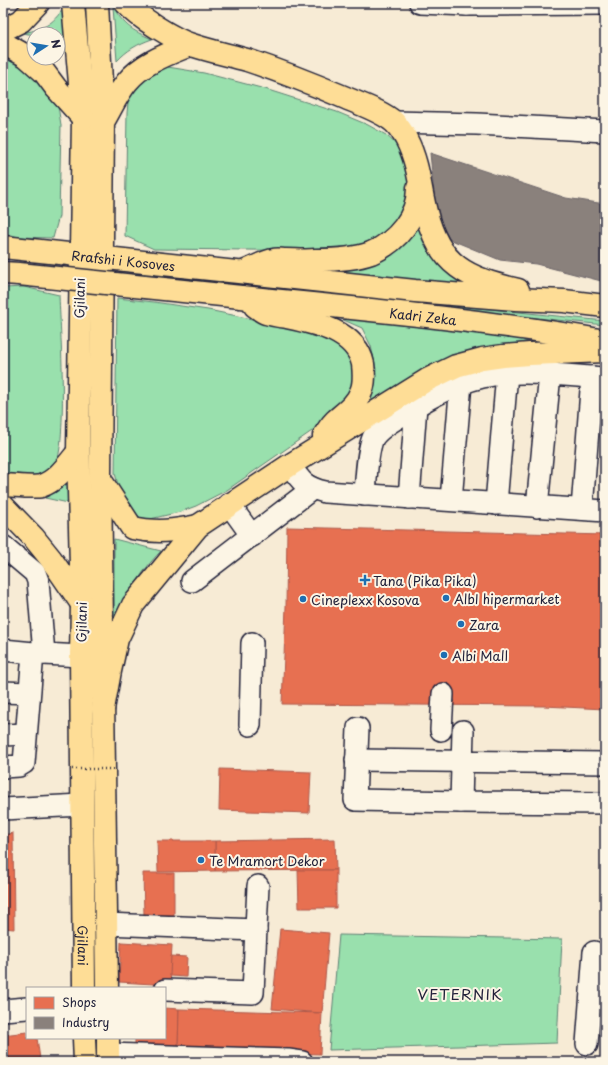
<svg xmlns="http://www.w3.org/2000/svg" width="608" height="1065" font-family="'Playpen Sans',sans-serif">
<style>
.green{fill:#99e0ad;stroke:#5e8174}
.shops{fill:#e76f51;stroke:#ac584a}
.industry{fill:#8a817c;stroke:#6b6468}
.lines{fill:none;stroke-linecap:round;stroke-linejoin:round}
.minor-casing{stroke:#22223b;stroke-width:24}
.major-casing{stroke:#22223b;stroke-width:25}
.highway-casing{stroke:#22223b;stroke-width:25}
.minor{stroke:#fcf5e5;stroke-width:21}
.major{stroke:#fedd96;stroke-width:22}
.highway{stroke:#fedd96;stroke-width:22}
.highway-bridge-casing{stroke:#22223b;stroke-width:25;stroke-linecap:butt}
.path-bridge{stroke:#22223b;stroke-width:2.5;stroke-dasharray:1 3;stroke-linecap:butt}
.highway-bridge{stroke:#fedd96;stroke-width:22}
.poi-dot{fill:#1f6fb2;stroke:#fcf5e5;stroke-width:1.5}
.labels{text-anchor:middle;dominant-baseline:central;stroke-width:4;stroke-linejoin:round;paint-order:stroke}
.street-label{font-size:13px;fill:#22223b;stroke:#fcf5e5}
.poi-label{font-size:13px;fill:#22223b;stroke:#fcf5e5;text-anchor:start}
.quarter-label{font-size:15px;letter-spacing:1px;fill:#22223b;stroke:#fcf5e5}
</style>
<rect width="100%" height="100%" fill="#f7ebd5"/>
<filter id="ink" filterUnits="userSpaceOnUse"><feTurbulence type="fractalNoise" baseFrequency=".025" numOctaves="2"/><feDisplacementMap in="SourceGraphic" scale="8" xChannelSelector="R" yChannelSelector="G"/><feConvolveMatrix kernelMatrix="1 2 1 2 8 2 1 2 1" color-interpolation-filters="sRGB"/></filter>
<g filter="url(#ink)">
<!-- green -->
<g class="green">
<path d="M67,3l6,61 -13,-19 -2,-1v-10l-24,1 -11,-2c24,-5 30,-9 44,-30z"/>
<path d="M113,7c12,19 18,23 39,32 -14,5 -25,11 -35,22z"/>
<path d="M3,52l23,11 25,27 7,16 3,19 -2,91 -6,22 -35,-1 -15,-4z"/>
<path d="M162,66l42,7 61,16 72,23 31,13 18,10 12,11 6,14 6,26 -9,33 -25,23 -32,9 -190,-2 -29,-13 2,-123 2,-21z"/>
<path d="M419,216l52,70 -168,-16 20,-4z"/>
<path d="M134,272l471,49v4l-471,-49z"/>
<path d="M24,287l35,8c1,29 10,158 -6,175 -12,12 -35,8 -50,8v-190z"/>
<path d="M117,298l37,4 54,8 93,19 37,13 16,19 -1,29 -31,34 -95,66 -31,16 -16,6 -30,7 -9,-1 -9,-8 -13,-21 -4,-16z"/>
<path d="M339,318l197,21 -47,12 -131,64 12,-20 6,-26 -5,-23 -9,-18z"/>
<path d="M73,472v32l-28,-6 14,-10z"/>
<path d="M114,539l47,12c-24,24 -34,49 -47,79z"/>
<path d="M339,935l223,4 -5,104 -228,7z"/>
</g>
<!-- shops -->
<g class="shops">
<path d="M287,527l318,8v174l-61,-3 -262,-2 4,-97z"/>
<path d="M220,769l91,3 -2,41 -90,-3z"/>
<path d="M13,833l1,96 -11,-1v-93z"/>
<path d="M335,839l1,31 -121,1v-30z"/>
<path d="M157,841h58v30l-57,1z"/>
<path d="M298,870h38v38h-37z"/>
<path d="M143,873h31v42h-30z"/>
<path d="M280,929l49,4 -7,80 -50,-4z"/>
<path d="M121,942l51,3 -2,40 -51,-3z"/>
<path d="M171,956l16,1 -1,20 -16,-1z"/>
<path d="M596,984h9v49l-7,1z"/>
<path d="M165,1008l14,1 -1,41 -43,-5v-7h30z"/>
<path d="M179,1009l143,4 -2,41 -142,-4z"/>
<path d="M27,1032v6h10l3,21 -20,3h-17v-27z"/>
</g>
<!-- industry -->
<path class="industry" d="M430,153l136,45 39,6v78l-69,-18 -36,-4 -51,-21 -13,-26z"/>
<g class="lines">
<defs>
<g id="minor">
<path d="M420,3l47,2"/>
<path d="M467,3v2l138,-1"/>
<path d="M394,122l83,2 128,7"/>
<path d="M290,465c11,17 15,22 35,27l280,19"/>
<path d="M365,495c1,-15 2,-44 8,-57 7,-11 23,-19 34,-26 24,-16 57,-33 86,-37 34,-5 77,1 112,3"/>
<path d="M409,498l7,-92"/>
<path d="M451,500l10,-117"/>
<path d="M229,504l23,32"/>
<path d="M496,504l11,-131"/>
<path d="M537,507l13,-133"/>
<path d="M582,509l10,-132"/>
<path d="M3,546l32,27 3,8 6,73 37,2"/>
<path d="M192,581l120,-92"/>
<path d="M3,650l41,4"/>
<path d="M3,692l26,1"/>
<path d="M250,725l2,-82"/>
<path d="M358,728l-3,72 106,2"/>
<path d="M441,730l2,-36"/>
<path d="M463,731l-2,71 144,1"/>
<path d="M3,735l23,-1"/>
<path d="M356,760l249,3"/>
<path d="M3,767l16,-1 5,-3 9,-110"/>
<path d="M3,809l79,-4"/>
<path d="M106,924l150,6"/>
<path d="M165,990l88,3 5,-107"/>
<path d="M3,1010l24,-2"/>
<path d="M587,1044l7,-92"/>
<path d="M108,1054l180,6 14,2"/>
</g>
<g id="major">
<path id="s1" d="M73,3l10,115 -5,334 4,152 -1,52 3,332"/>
<path d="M97,3l6,119 -3,357 7,509"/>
<path d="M84,1038l1,24"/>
<path d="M108,1038v24"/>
</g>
<g id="highway">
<path d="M126,3c12,14 47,36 66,42 18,6 37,10 55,15 33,11 66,24 99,38 16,7 35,13 48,24 11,11 18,28 22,43 4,15 6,32 10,47 13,54 41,66 92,78"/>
<path d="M3,30l18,-9 17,-18"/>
<path d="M3,43l23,13 18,16 12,16 27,30"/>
<path d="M103,122c8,-13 14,-28 24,-40 15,-19 41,-28 63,-37"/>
<path id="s2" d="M3,247l412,44 100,8 49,2 41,5"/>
<path d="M246,271c8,-3 19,-10 28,-11 3,-1 8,0 12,0 10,0 20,1 30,0 18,0 39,-1 55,-7 26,-11 47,-36 47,-65"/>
<path d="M3,273l16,1"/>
<path id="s3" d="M241,297c122,12 244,23 364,44"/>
<path d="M255,306c3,2 7,6 11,7 6,2 14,3 21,4 28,6 69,14 76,47 1,9 2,19 -2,28 -5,13 -16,20 -26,29 -4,4 -8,10 -11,15"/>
<path d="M100,479l32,49c24,5 42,3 66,-2"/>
<path d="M3,485c9,0 30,3 38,1 16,-5 27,-22 37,-34"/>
<path d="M3,506l31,32 17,21 31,45"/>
<path d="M103,709l7,-38 7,-32 16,-34 65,-79 92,-61 137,-85 29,-14 26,-7 21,-3 27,-2 75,-3"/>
</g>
</defs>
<!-- minor casing -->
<use href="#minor" class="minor-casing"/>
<!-- major casing -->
<use href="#major" class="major-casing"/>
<!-- highway casing -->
<use href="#highway" class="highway-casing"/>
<!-- minor -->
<use href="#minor" class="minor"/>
<!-- major -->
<use href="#major" class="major"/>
<!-- highway -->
<use href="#highway" class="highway"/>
<defs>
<path id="highway-bridge" d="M19,274l222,23"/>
</defs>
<!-- highway-bridge casing -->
<use href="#highway-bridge" class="highway-bridge-casing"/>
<!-- path-bridge -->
<path class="path-bridge" d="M72,769h42"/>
<!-- highway-bridge -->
<use href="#highway-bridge" class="highway-bridge"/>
</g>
</g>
<!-- markers -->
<g class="poi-dot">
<path d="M363 574h4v4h4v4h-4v4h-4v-4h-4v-4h4z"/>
<circle cx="446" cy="598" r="4"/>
<circle cx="303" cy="599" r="4"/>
<circle cx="461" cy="624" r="4"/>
<circle cx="444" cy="655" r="4"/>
<circle cx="201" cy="860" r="4"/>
</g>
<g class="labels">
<!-- street labels -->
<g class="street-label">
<text stroke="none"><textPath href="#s2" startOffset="121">Rrafshi i Kosoves</textPath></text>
<text transform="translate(79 298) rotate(-89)">Gjilani</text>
<text stroke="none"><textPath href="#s3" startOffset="183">Kadri Zeka</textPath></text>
<text transform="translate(81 622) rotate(-89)">Gjilani</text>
<text stroke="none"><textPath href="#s1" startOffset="943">Gjilani</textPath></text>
</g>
<!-- poi labels -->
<g class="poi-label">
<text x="373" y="580">Tana (Pika Pika)</text>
<text x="454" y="598">AlbI hipermarket</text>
<text x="311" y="599">Cineplexx Kosova</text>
<text x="469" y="624">Zara</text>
<text x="452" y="655">Albi Mall</text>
<text x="209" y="860">Te Mramort Dekor</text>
</g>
<!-- quarter labels -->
<g class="quarter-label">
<text x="460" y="993">VETERNIK</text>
</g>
</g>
<!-- margin -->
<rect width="608" height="1065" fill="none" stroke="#fcf5e5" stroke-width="16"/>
<rect x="8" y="8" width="592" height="1049" fill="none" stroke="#22223b" stroke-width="1.5" filter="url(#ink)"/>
<!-- legend -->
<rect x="26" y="987" width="140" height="52" fill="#fcf5e5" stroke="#a5a1a1"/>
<rect x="34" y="997" width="20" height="12" fill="#e76f51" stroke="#a5a1a1"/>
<text x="62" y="1007" font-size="12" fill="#22223b">Shops</text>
<rect x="34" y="1017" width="20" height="12" fill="#8a817c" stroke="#a5a1a1"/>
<text x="62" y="1027" font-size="12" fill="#22223b">Industry</text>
<!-- north arrow -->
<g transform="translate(46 46) rotate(78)"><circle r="19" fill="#fcf5e5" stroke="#a5a1a1"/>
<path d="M0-3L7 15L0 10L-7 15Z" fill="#1f6fb2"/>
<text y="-6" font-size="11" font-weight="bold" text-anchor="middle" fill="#22223b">N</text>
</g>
</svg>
